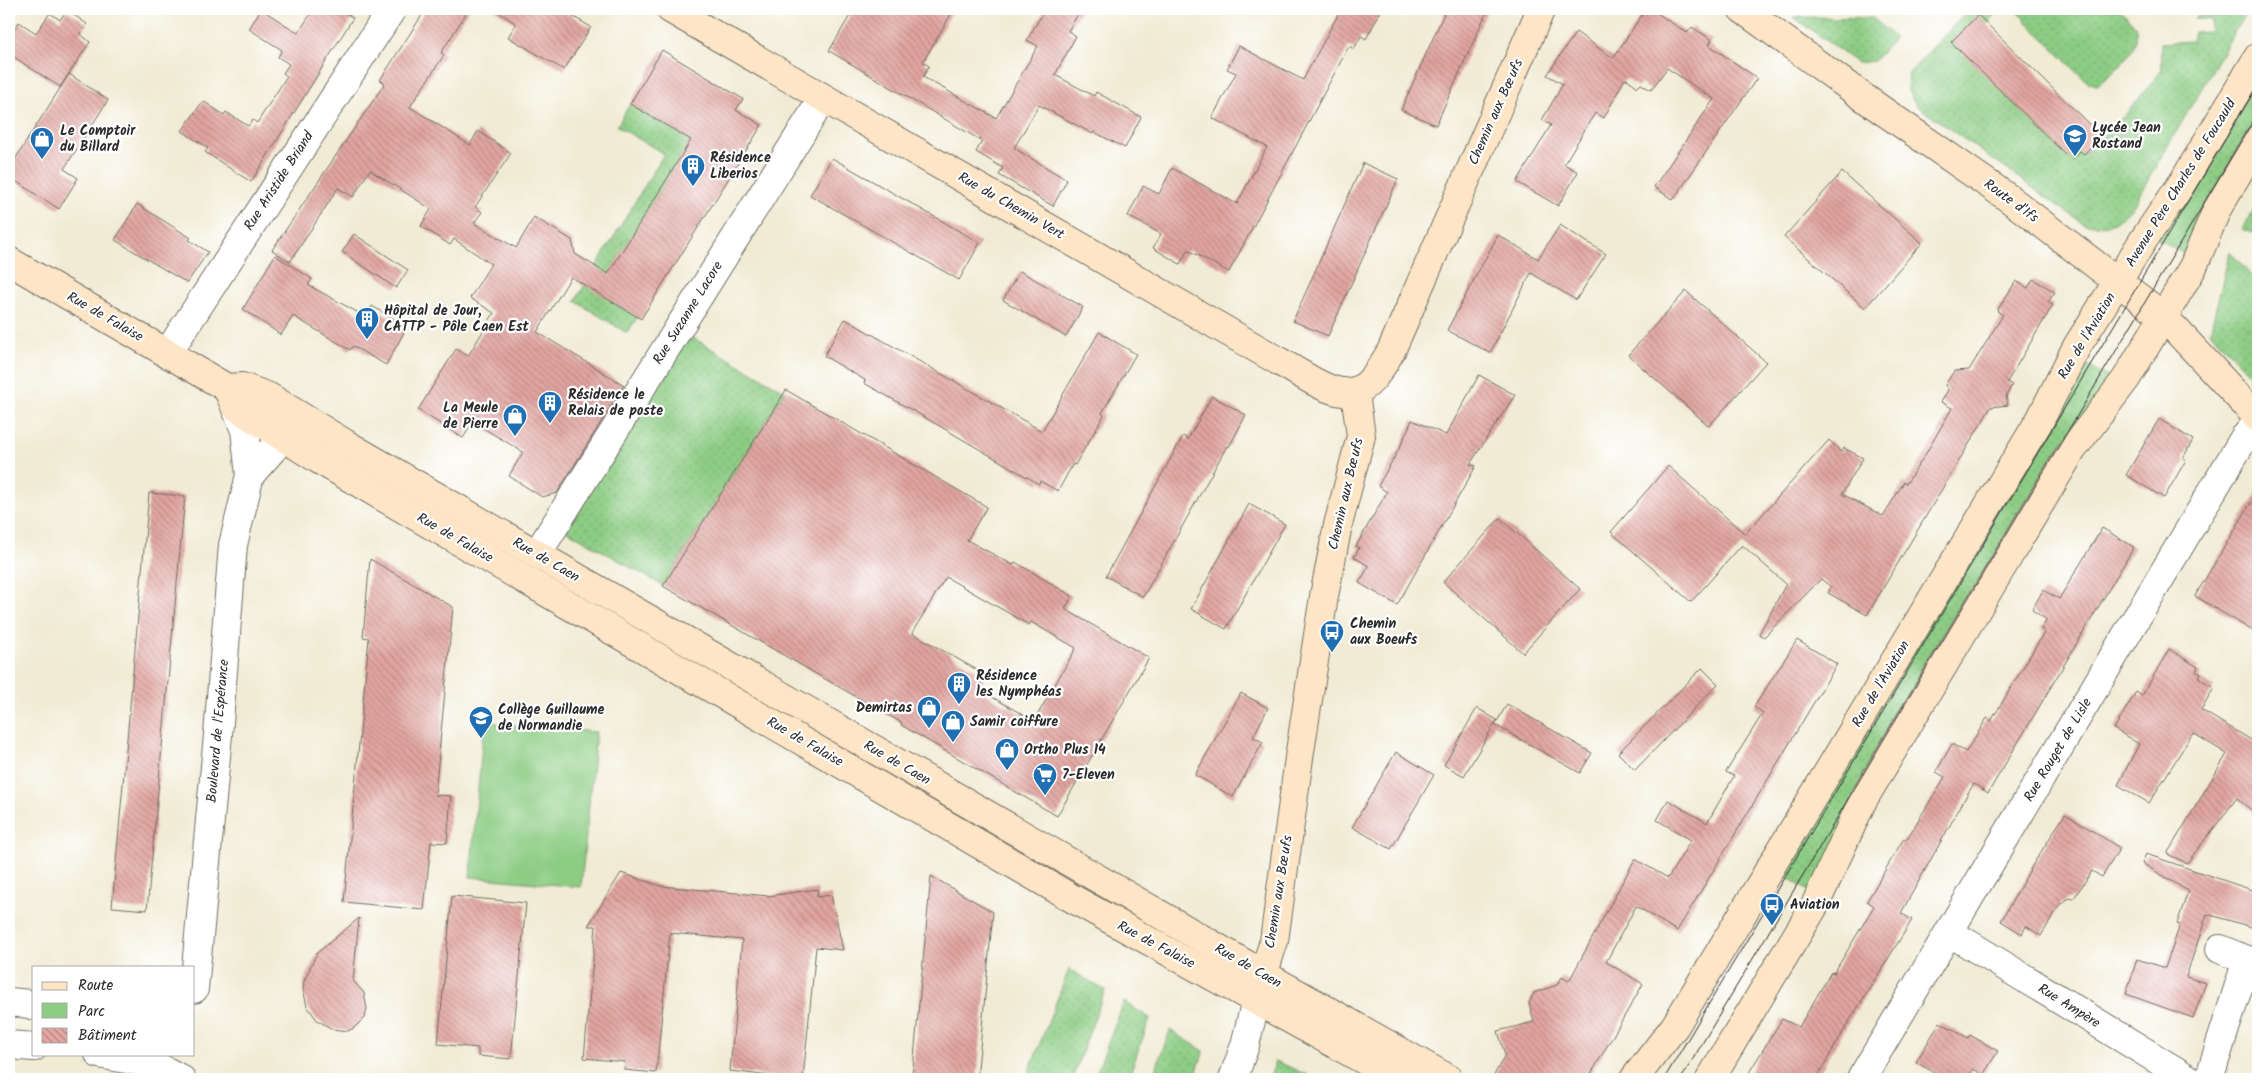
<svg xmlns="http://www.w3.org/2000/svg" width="2267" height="1088" font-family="Kalam,sans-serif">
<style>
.green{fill:url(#green-dots);stroke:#5c7c57}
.pitch{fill:#8ccc83;stroke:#5c7c57}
.building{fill:url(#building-back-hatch);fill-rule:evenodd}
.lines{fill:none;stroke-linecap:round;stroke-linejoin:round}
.street-casing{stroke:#706e66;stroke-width:30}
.secondary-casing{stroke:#706e66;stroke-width:30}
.street{stroke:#fff;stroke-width:28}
.secondary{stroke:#fde5c5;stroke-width:28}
.tram{stroke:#2b2b2b;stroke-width:1}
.labels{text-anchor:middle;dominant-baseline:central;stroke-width:4.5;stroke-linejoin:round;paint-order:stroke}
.street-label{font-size:14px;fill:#2b2b2b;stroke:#fff}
.poi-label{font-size:14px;font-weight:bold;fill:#2b2b2b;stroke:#fff;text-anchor:start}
</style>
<defs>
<pattern id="green-dots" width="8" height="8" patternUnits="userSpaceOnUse" patternTransform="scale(1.25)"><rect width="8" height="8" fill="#8ccc83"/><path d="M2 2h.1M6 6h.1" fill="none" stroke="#79af71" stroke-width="1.8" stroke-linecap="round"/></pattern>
<pattern id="building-back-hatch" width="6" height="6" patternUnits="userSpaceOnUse" patternTransform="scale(1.25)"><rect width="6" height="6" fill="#e2a5a0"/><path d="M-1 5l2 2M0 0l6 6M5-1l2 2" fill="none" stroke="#b78783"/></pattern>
</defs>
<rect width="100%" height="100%" fill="#fff"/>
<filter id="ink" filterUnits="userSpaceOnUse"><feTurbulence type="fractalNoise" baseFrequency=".02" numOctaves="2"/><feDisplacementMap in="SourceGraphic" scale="10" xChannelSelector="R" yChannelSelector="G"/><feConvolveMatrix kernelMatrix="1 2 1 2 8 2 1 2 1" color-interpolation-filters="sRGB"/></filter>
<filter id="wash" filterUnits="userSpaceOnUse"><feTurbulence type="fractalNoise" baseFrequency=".0096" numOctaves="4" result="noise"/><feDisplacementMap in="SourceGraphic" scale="20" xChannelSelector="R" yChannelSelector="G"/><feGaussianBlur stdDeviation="1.12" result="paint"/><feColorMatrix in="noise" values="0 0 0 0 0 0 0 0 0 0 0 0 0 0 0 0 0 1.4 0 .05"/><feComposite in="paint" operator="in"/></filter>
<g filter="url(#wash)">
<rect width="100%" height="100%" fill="#f1ebd4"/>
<!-- green -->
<g class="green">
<path d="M1969,9h19l8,6 -9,9 -9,-9 -27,27 133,112 42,-40 36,-44 -1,-27 31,-2 2,-9 16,-1 1,-11 -17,-1 10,-10h44l-117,200c-14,16 -29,19 -49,14l-166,-118 -9,-16 2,-16z"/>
<path d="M2014,9h105c4,4 11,9 14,14 15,21 -20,52 -37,62l-9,-3z"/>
<path d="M1793,17l80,1 22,20 -21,23 -17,2z"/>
<path d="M2258,69v57l-69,131 -36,-22z"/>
<path d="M630,104l61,36 -93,152 40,25 -11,16 -52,-32 89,-147 -47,-28z"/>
<path d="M2258,203v31l-16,-5z"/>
<path d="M2230,251l28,33v99l-48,-51z"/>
<path d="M688,335l97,56 -122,195 -97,-56z"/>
<path d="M2078,359l36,22 -301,513 -34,-22z"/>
<path d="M1069,969l36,21 -33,89h-46z"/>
<path d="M1124,1002l26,16 -22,61h-34z"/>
<path d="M1170,1030l34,21 -10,28h-42z"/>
<path d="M1276,1061l40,18h-47z"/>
</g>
<!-- pitch -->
<path class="pitch" d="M484,722l112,10 -15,155 -111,-10z"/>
<g id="blocks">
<!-- building -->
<g class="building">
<path d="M261,9l37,24 16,-24h27l12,9 -102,164 -46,-30 3,-4 -26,-17 21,-30 21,14 2,-3 22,14 5,-6 4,3 30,-47 -4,-3 6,-9 -11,-7 4,-7 -33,-21z"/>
<path d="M426,9h43l-28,44 3,2 -34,52 60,38 8,-14 33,22 -36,54 7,5 -8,11 42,25 18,-31 38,23 3,14 33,20 83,-134 -61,-36 32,-54 81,49 -7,11 26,15 -121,194 -70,-42 -34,55 87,53 -67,108 -15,4 -33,-21 14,-24 -50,-30 -10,16 -45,-28 38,-61 12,7 26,-43 -24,-15 21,-34 -37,-25 -4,6 -29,-19 10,-17 -61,-39 -17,27 -15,-9 -48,74 -18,-12 113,-167 -5,-3z"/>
<path d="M494,9h66l31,18 -27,43 -56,-33 8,-13z"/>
<path d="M854,9h100l-31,53 6,4 -6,11 73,41 42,-72 -11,-6 18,-31h36l-13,22 8,5 -21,39 39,21 2,-4 45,25 -16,31 -31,-16 -1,2 -54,-29 -25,43 53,32 -14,26 -54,-31 4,-7 -27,-16 6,-11 -153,-90z"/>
<path d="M1341,9h41l-16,30 -5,-3 -7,13 -5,-3 -120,226 -41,-22 -8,14 -27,-16 8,-14 -33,-18 15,-30 16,8 13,-26 65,36 30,-57 -55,-29 24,-45 -9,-4 12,-23 64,34z"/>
<path d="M1446,9h42l-52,116 -35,-15z"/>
<path d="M1646,9h5l36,24 5,-6 20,13 -3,5 48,33 -84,122 -19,-13 60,-88 -47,-31 -16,22 -10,-6 -3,3 -11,-8 -3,1 -20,38 -9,-5 -31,51 14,8 -20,34 -41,-24 34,-57 -9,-5 21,-36 -16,-9 29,-43 37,26z"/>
<path d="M67,10l20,14 -7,10 10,8 -30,45 -51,-33v-17l10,-15 17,11 14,-20 10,7z"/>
<path d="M1978,15l124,122 -18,17 -4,-3 -9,9 -120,-118z"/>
<path d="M69,74l39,26 -44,69 14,9 -19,31 -50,-32v-8z"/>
<path d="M832,158l148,85 -21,37 -149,-85z"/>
<path d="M1363,163l35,16 -70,157 -35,-15z"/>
<path d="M1842,172l80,71 -57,65 -81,-71z"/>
<path d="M137,204l54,34 -2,2 19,12 -21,31 -72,-43z"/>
<path d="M1560,225l46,29 -30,46 -45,-27 -41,80 -43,-23 51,-95 40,24z"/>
<path d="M354,234l54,36 -12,18 -54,-36z"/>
<path d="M275,255l37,24 -4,6 58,32 6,-11 35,21 -21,38 -33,-19 -3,4 -57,-34 -12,19 -38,-26z"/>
<path d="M1020,271l63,36 -17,30 -63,-37z"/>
<path d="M2033,279l22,13 -7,10 5,3 -46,77 5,3 -6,11 2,9 -17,2 -124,208 -39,-22 3,-6 -10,-8 -57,58 -5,-3 27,-50 -44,-39 -51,57 -80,-70 57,-66 77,68 84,-94 12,12 3,-4 19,10 -21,36 41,22 21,-34 2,2 19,-29 27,-47 -11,-6 7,-12 -3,-5 9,-14 15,-1 34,-55 -6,-4 19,-30 12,7z"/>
<path d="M1686,291l80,71 -57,64 -81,-71z"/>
<path d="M845,319l197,112 57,-99 37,22 -34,59 2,2 -29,50 -2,-1 -15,27 -18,-10 -1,3 -120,-70 -55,-31 1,-3 -41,-24z"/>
<path d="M1479,375l36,20 -45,69 6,2 -79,139 -38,-22 10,-17 -15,-9 5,-9 -3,-2 31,-54 -9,-6 22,-39 12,-27 34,15z"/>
<path d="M786,390l201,117 -20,33 46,25 2,-3 57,34 -7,13 84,49 -92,158 -156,-91 1,-2 -239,-137zM946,577l83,48 2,-3 45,26 -42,73 -56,-32 8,-14 -74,-42z"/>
<path d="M1212,396l34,19 -17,32 -2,-1 -84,151 -37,-21 77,-140 5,3z"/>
<path d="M2159,419l34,21 -10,18 3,2 -22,38 -38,-23z"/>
<path d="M2258,491v143l-63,-38z"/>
<path d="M149,493l36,3 -38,414 -35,-3z"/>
<path d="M1249,504l36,20 -59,105 -35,-20z"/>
<path d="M1500,518l80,71 -57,64 -80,-71z"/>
<path d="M2102,528l32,19 -146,246 -14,-9 -6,9 -67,120 11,7 -62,100 -34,59h-71l37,-60 17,8 32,-55 3,1 40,-67 -7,-5 37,-63 2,2 39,-63 -9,-5 16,-28 14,8 21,-34 4,3 54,-90 -4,-2 6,-9 -15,-10 11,-20 16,9z"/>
<path d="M370,559l83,48 -18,188 16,1 -4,47 -16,-1 -7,68 -80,-8 25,-264 -6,-1z"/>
<path d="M1797,640l40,24 -160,267 -41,-25 -30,56 37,22 -55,95h-96l13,-24 -7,-24 36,-9 -5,-19 5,-10 23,-8 5,-8 7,4 66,-122 33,19 23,-38 -34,-20 11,-20 39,23 27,-47 -8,-4 37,-59 -9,-6z"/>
<path d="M2169,649l29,18 -2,4 5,3 -2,4 15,9 -13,23 57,34v72l-21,-18 -50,65 -20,-9 60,-100 -34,-21 -44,70 -31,-18 21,-41 -25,-15 22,-37 6,4z"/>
<path d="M1702,668l16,16 -83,86 -17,-17z"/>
<path d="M1241,693l27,15 -15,29 10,5 -30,55 -38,-22z"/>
<path d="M1507,704l85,49 -12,20 -85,-48z"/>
<path d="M1477,708l20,12 -33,56 -20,-11z"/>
<path d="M1396,752l38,23 -43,74 -39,-22z"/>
<path d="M2065,814l55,34 -18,29 -10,-6 -18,27 -7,1 -4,5 -2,-1 -20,33 -15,-10 -4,8 -21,-13 31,-55z"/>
<path d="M2146,854l112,38v37l-51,-15 -21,63 20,6 -13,35 -67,-24 11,-35 28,9 15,-43 -3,-1 11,-33 -46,-28z"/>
<path d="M621,873l40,13 107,10 50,-7 -1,8 14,-2 12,55 -27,-3 -13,132h-33v-3l-40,-5 12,-131 -72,-7 -14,140 -32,-3 1,-8 -41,-4 12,-132h-8z"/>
<path d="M931,876l62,36 -16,167h-65z"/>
<path d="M452,896l74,7 -15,156 -33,-3v-8l-40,-4z"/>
<path d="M359,918l-6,63 11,12 3,16 -2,8 -11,11 -6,3 -16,-2 -15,-9 -10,-14 -4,-17 1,-8 13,-28z"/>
<path d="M1940,1022l28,16 2,-3 28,16 -15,24 -10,-6 -6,10h-22l-29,-17z"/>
</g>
</g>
</g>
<g filter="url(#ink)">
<use href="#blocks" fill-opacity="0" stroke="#706e66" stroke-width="1"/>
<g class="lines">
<defs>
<g id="street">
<path d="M167,354l225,-345"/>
<path d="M250,475l30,-34 17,-10 8,2"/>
<path d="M537,554l286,-456"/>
<path d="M1949,932l240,147"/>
<path d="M2220,949l38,16"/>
<path d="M194,989l24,-254 15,-190 17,-70 -5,-45 -10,-24"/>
<path d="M9,1002l21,2 4,2"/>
<path d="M9,1045l25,2"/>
<path d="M99,1054l54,10 28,15"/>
<path d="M1233,1079l12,-34 14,-57"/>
<path d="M1861,1079l383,-641 14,-16"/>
<path d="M2209,1079l38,-119"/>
</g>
<g id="secondary">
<path d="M670,9l643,372c43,24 56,8 78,-30l150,-342"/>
<path d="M1742,9l121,88 144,100 156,119 95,102"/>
<path d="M9,261l218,127 15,-1 27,10 77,47 917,530 186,105"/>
<path d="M227,388l8,18 81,52 759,442 323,179"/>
<path d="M1259,988l15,-47 25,-183 25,-162 14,-71 23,-89 -6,-43"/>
<path d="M1634,1079l41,-53 366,-608 35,-70 68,-109 39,-57 75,-125"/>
<path d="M1710,1079l105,-174 48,-105 209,-350 54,-71 67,-112 24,-58 41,-70"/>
</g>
</defs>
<!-- street casing -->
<use href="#street" class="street-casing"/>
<!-- secondary casing -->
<use href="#secondary" class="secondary-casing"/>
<!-- street -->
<use href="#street" class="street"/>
<!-- secondary -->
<use href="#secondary" class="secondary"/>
<!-- tram -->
<g class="tram">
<path d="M1664,1079l594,-995"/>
<path d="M1681,1079l577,-966"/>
</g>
</g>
</g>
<!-- icons -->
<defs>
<symbol id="school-pin" viewBox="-11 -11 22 30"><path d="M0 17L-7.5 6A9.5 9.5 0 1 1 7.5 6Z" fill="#1f6fb2" stroke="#fff"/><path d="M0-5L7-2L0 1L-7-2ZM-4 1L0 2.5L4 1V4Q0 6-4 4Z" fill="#fff"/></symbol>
<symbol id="shop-pin" viewBox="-11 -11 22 30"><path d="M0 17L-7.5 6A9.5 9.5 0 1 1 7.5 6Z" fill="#1f6fb2" stroke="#fff"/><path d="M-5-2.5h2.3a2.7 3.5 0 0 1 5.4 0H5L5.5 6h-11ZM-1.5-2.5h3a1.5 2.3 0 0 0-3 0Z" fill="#fff"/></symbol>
<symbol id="building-pin" viewBox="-11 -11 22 30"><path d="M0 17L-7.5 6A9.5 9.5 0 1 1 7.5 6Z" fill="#1f6fb2" stroke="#fff"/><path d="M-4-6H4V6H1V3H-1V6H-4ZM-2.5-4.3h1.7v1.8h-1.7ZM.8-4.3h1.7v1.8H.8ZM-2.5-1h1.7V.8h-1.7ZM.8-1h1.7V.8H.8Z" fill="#fff"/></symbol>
<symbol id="bus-pin" viewBox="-11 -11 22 30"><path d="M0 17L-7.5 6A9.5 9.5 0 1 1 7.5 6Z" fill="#1f6fb2" stroke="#fff"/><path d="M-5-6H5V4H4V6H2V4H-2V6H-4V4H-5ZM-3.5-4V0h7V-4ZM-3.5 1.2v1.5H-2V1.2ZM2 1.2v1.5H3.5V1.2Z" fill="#fff"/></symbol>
<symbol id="supermarket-pin" viewBox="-11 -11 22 30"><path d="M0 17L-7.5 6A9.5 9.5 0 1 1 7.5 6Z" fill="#1f6fb2" stroke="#fff"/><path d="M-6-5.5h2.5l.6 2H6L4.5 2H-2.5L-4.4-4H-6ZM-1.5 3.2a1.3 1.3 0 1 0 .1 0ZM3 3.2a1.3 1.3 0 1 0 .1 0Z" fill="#fff"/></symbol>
</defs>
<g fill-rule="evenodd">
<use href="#school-pin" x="2061" y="122" width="28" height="38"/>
<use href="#shop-pin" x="28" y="125" width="28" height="38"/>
<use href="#building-pin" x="679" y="152" width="28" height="38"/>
<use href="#building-pin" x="353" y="305" width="28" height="38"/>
<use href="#building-pin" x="536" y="389" width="28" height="38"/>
<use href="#shop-pin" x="501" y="402" width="28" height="38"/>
<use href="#bus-pin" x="1318" y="618" width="28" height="38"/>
<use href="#building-pin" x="945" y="670" width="28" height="38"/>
<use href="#shop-pin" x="915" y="694" width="28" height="38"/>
<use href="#school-pin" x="467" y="704" width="28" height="38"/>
<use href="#shop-pin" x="939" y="708" width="28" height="38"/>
<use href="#shop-pin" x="993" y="736" width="28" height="38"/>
<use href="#supermarket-pin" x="1031" y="761" width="28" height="38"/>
<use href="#bus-pin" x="1758" y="891" width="28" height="38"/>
</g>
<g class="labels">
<!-- street labels -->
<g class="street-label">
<text transform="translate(1496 112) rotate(-66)">Chemin aux Bœufs</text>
<text transform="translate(279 181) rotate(-57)">Rue Aristide Briand</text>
<text transform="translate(2181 183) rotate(-58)">Avenue Père Charles de Foucauld</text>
<text transform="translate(2011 201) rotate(36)">Route d'Ifs</text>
<text transform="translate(1011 206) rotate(30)">Rue du Chemin Vert</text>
<text transform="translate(688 313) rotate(-58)">Rue Suzanne Lacore</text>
<text transform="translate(105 317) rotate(30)">Rue de Falaise</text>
<text transform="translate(2087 336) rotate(-59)">Rue de l'Aviation</text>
<text transform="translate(1346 494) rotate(-77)">Chemin aux Bœufs</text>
<text transform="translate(455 538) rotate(30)">Rue de Falaise</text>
<text transform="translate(546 560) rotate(30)">Rue de Caen</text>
<text transform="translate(1881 684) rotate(-59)">Rue de l'Aviation</text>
<text transform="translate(218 731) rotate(-85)">Boulevard de l'Espérance</text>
<text transform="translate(805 742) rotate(30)">Rue de Falaise</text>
<text transform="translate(2058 750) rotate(-59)">Rue Rouget de Lisle</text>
<text transform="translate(897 763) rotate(30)">Rue de Caen</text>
<text transform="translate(1279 892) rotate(-81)">Chemin aux Bœufs</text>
<text transform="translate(1156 945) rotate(28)">Rue de Falaise</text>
<text transform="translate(1248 966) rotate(30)">Rue de Caen</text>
<text transform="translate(2069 1006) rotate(32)">Rue Ampère</text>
</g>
<!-- poi labels -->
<g class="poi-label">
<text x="2092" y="128">Lycée Jean<tspan x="2092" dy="16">Rostand</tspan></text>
<text x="60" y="131">Le Comptoir<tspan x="60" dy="16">du Billard</tspan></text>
<text x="710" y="158">Résidence<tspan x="710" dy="16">Liberios</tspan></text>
<text x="384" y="311">Hôpital de Jour,<tspan x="384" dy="16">CATTP - Pôle Caen Est</tspan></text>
<text x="568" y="395">Résidence le<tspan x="568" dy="16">Relais de poste</tspan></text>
<text x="498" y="408" text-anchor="end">La Meule<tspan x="498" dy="16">de Pierre</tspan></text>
<text x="1350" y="624">Chemin<tspan x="1350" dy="16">aux Boeufs</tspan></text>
<text x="976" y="676">Résidence<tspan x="976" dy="16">les Nymphéas</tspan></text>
<text x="912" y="708" text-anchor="end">Demirtas</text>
<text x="498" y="710">Collège Guillaume<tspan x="498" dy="16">de Normandie</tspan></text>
<text x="970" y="722">Samir coiffure</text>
<text x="1024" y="750">Ortho Plus 14</text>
<text x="1062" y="775">7-Eleven</text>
<text x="1790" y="905">Aviation</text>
</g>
</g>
<!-- margin -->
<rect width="2267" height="1088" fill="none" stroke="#fff" stroke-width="30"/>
<!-- legend -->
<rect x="32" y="966" width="162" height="90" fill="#ffffff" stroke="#aaaaaa"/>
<rect x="42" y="982" width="25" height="8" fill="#fde5c5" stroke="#aaaaaa"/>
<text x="78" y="990" font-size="15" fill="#2b2b2b">Route</text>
<rect x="42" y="1003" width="25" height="15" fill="#8ccc83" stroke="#aaaaaa"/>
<text x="78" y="1016" font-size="15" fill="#2b2b2b">Parc</text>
<rect x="42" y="1028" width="25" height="15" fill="url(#building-back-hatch)" stroke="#aaaaaa"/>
<text x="78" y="1040" font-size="15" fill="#2b2b2b">Bâtiment</text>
</svg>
